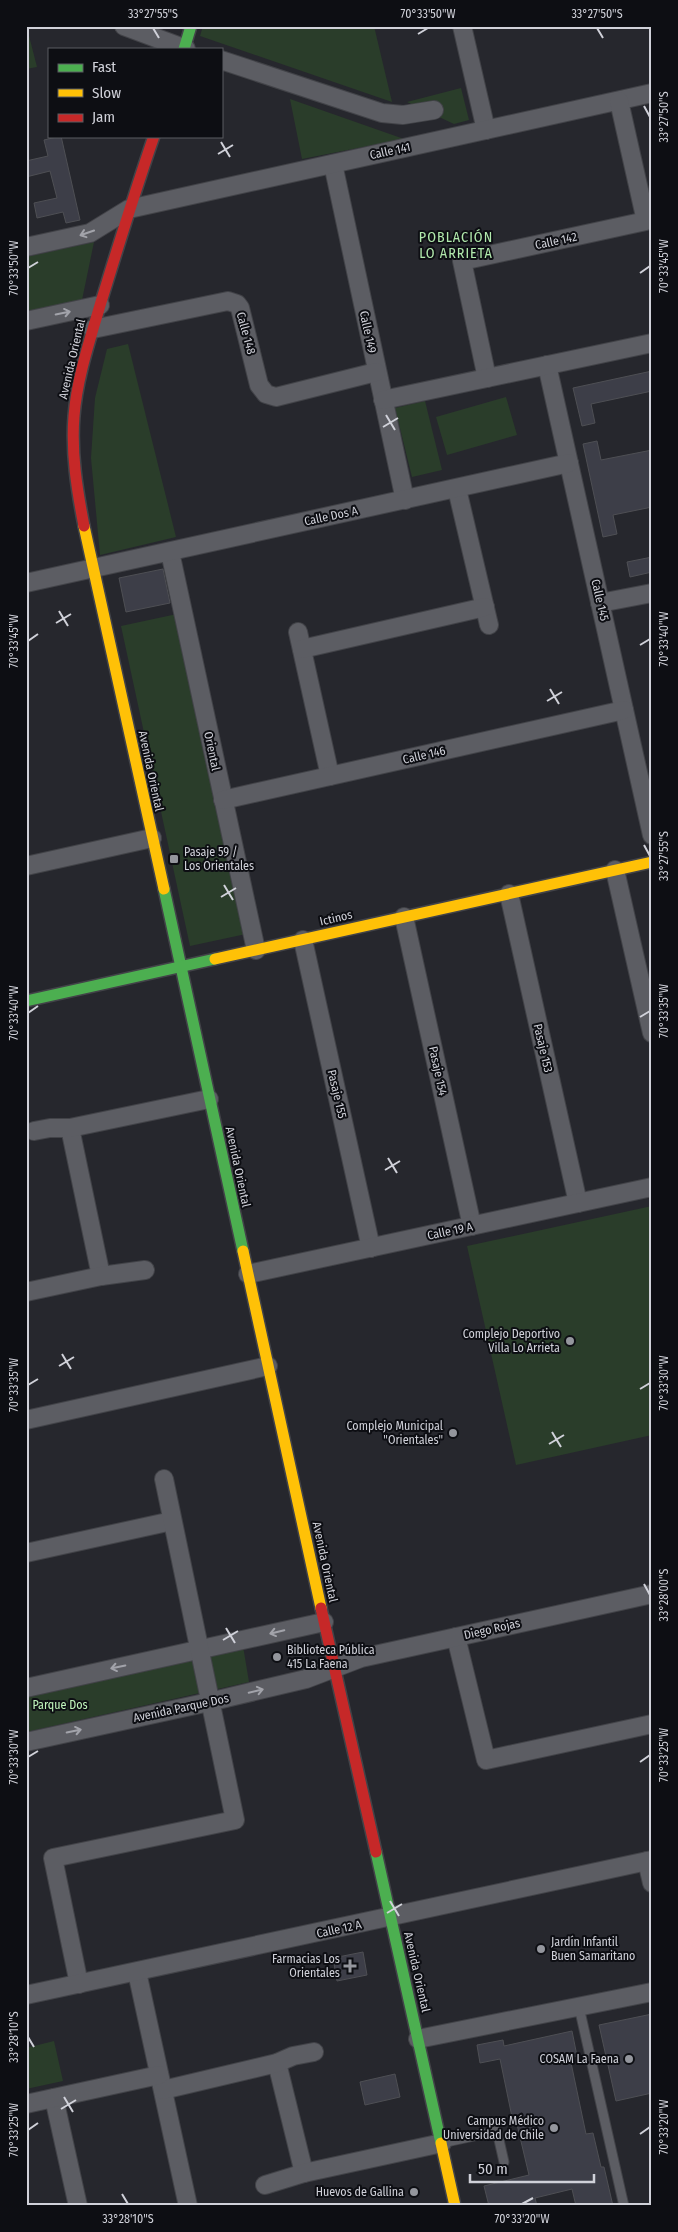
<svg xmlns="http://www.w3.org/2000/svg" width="678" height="2232" font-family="'Fira Sans Condensed',sans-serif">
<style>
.green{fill:#2a3d2a}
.building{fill:#3d3e48;stroke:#4e4f54}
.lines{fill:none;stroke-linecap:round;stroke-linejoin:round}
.lane-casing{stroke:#424348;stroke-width:11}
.street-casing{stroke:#424348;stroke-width:20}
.fast-casing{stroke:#424348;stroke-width:14}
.slow-casing{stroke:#424348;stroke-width:14}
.jam-casing{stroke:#424348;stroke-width:14}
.lane{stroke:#5c5d63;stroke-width:9}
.street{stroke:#5c5d63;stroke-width:18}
.fast{stroke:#4caf50;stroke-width:11}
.slow{stroke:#ffc107;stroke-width:11}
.jam{stroke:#c62828;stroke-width:11}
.oneway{stroke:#a2a3aa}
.ticks{fill:none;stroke:#d0d1d9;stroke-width:2}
.poi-dot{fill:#94969d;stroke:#0d0e13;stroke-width:2}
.labels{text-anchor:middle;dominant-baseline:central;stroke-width:4;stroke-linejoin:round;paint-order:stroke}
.street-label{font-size:12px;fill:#d0d1d9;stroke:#0d0e13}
.poi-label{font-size:12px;fill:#d0d1d9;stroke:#0d0e13;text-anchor:end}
.park-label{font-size:12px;fill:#c0f4bb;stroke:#0d0e13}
.neighbourhood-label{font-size:14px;letter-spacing:1px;fill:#b1e9ac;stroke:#0d0e13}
.neatline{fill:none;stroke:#d0d1d9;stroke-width:2}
.ticks-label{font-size:12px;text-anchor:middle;fill:#d0d1d9}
</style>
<rect width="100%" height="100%" fill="#26272d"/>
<!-- green -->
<g class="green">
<path d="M203,26h171l18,76 -192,-66z"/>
<path d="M27,28l10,39 -11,2v-40z"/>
<path d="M461,88l8,32 -15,4 -47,-22z"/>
<path d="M290,99l114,40 -102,20z"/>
<path d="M94,242l-12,58 -56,12v-55z"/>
<path d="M128,344l48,193 -76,18 -9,-97 4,-60 12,-49z"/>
<path d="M506,397l11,38 -70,20 -11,-38z"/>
<path d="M425,401l17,69 -30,7 -17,-69z"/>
<path d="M177,614l69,320 -56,12 -69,-320z"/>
<path d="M652,1206v229l-136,30 -49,-219z"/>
<path d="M243,1646l6,36 -223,50v-38z"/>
<path d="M54,2041l9,40 -37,8v-41z"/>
</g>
<!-- building -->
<g class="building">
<path d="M61,136l19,84 -14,3 -3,-11 -26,6 -3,-15 23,-5 -7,-27 -24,6v-16l22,-5 -4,-16z"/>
<path d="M652,371v20l-61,13 4,19 -13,3 -9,-38z"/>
<path d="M597,441l4,19 51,-10v57l-39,8 4,19 -14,3 -20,-93z"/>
<path d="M652,557v15l-22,5 -3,-15z"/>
<path d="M163,569l7,34 -44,9 -7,-34z"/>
<path d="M363,1952l4,23 -30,6 -4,-23z"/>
<path d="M652,2014v79l-36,8 -17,-76z"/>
<path d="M572,2031l5,25 -7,2 16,76 7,-1 8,34h3l9,39h-37l-4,-17 -37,9 2,8h-48l-5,-20 45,-11 -14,-59 -3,1 -12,-58 -20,4 -3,-18 26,-5 1,6z"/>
<path d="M395,2074l5,23 -35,8 -5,-23z"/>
</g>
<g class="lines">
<defs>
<g id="lane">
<path d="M579,2007l45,199"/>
<path d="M442,2143l55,-12 7,31"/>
</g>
<g id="street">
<path d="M124,26l62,23"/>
<path d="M462,26l24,104"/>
<path d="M221,60l161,53 21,2 31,-5"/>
<path d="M333,164l72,336"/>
<path d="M26,247l64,-14 39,-24 523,-116"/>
<path d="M26,321l74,-16"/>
<path d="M93,329l135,-28 9,3 3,4 19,77 7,9 10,3 100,-25"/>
<path d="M547,365l105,470"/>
<path d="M487,378l-25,-117 184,-40 -27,-120"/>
<path d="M383,400l269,-57"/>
<path d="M457,489l32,136"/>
<path d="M170,552l86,398"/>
<path d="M26,583l543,-120"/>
<path d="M600,603l52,-10"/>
<path d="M298,632l32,144"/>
<path d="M302,649l183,-42"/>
<path d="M223,800l401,-90"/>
<path d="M26,866l126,-28"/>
<path d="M615,870l37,163"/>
<path d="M509,894l69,309"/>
<path d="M404,917l68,309"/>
<path d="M303,940l68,308"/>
<path d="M70,1128l31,148"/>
<path d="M34,1131l16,-3h20l139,-29"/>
<path d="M248,1274l404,-87"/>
<path d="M26,1292l75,-16 44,-6"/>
<path d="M26,1420l242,-54"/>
<path d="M26,1553l146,-32"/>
<path d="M456,1637l30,123 166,-36"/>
<path d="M26,1688l298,-66"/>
<path d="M26,1742l183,-40 97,-23 55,-21 291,-64"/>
<path d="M647,1861l5,22"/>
<path d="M137,1972l51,234"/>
<path d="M79,1984l-26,-126 182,-38 -71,-341"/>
<path d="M26,1995l626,-135"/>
<path d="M418,2039l234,-47"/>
<path d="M277,2063l27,110"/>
<path d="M163,2090l114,-27 16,-7 21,-4"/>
<path d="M54,2098l24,108"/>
<path d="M26,2104l133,-29"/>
<path d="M265,2185l39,-12 138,-30"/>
</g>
<g id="fast">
<path d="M184,49l7,-23"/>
<path d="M164,889l79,362"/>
<path d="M26,1001l189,-42"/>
<path d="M376,1852l65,291"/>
</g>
<g id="slow">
<path d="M84,526l80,363"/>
<path d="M215,959l437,-97"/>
<path d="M243,1251l78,357"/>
<path d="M441,2143l14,63"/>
</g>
<g id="jam">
<path d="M84,526c-7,-36 -13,-73 -10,-110 3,-39 16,-76 27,-114 17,-55 34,-111 53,-166"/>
<path d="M321,1608l55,244"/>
</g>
</defs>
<!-- lane casing -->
<use href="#lane" class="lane-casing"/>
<!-- street casing -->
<use href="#street" class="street-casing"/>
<!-- fast casing -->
<use href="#fast" class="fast-casing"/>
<!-- slow casing -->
<use href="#slow" class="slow-casing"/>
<!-- jam casing -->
<use href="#jam" class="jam-casing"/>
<!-- lane -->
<use href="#lane" class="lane"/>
<!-- street -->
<use href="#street" class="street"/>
<!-- fast -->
<use href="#fast" class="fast"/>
<!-- slow -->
<use href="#slow" class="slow"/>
<!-- jam -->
<use href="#jam" class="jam"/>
</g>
<!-- one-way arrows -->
<defs><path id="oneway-shaft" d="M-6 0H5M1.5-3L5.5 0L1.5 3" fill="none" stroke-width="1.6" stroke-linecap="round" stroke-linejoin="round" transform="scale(1.25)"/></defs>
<g class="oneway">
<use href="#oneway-shaft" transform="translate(87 233) rotate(161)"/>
<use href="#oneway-shaft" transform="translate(63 313) rotate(-12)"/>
<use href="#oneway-shaft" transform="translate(277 1632) rotate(167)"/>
<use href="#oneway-shaft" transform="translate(118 1667) rotate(168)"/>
<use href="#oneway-shaft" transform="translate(256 1691) rotate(-14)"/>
<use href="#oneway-shaft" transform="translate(74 1731) rotate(-12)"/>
</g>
<!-- ticks -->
<path class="ticks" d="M153,28l6,10M597,28l6,10M418,34l10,-6M644,106l6,11M221,142l9,15M218,154l15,-9M28,268l10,-6M640,273l10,-7M386,415l9,15M383,427l15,-9M59,611l9,15M56,623l15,-9M28,641l10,-7M640,645l10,-6M550,689l9,15M547,701l15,-9M644,845l6,11M224,885l9,15M221,897l15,-9M28,1013l10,-7M640,1017l10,-6M388,1158l9,15M385,1170l15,-9M62,1354l9,15M59,1366l15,-9M28,1385l10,-6M640,1389l10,-6M552,1432l9,15M549,1444l15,-9M644,1584l6,11M226,1628l9,15M223,1640l15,-9M28,1757l10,-6M640,1762l10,-7M390,1901l9,15M387,1913l15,-9M28,2037l6,10M64,2097l9,15M61,2109l15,-9M28,2130l10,-7M640,2134l10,-7M122,2194l6,10M522,2204l11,-6"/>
<!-- markers -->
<g class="poi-dot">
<rect x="169" y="854" width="10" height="10" rx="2.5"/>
<circle cx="570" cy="1341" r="5"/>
<circle cx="453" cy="1433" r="5"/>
<circle cx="277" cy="1657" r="5"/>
<circle cx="541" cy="1949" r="5"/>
<path d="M347.5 1958.5h5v5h5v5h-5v5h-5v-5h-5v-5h5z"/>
<circle cx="629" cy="2059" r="5"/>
<circle cx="554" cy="2128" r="5"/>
<circle cx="414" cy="2192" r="5"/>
</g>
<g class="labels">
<!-- street labels -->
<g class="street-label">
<text transform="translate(390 151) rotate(-12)">Calle 141</text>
<text transform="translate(556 241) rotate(-12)">Calle 142</text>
<text transform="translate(368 332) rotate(78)">Calle 149</text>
<text transform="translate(246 333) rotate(75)">Calle 148</text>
<text transform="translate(72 359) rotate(-77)">Avenida Oriental</text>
<text transform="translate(331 516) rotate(-12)">Calle Dos A</text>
<text transform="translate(600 600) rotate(77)">Calle 145</text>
<text transform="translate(212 751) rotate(78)">Oriental</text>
<text transform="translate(424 755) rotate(-13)">Calle 146</text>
<text transform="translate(151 771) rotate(78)">Avenida Oriental</text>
<text transform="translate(336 918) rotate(-13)">Ictinos</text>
<text transform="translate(543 1048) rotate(77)">Pasaje 153</text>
<text transform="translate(438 1071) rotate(78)">Pasaje 154</text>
<text transform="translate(337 1094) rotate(77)">Pasaje 155</text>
<text transform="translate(238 1167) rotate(78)">Avenida Oriental</text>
<text transform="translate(450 1231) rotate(-12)">Calle 19 A</text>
<text transform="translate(325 1562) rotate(78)">Avenida Oriental</text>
<text transform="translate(492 1629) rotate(-13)">Diego Rojas</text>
<text transform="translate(181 1708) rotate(-12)">Avenida Parque Dos</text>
<text transform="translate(339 1929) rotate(-12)">Calle 12 A</text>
<text transform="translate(417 1972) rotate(77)">Avenida Oriental</text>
</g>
<!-- poi labels -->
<g class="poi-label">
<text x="184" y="852" text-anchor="start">Pasaje 59 /<tspan x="184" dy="14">Los Orientales</tspan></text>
<text x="560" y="1334">Complejo Deportivo<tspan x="560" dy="14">Villa Lo Arrieta</tspan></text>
<text x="443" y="1426">Complejo Municipal<tspan x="443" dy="14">"Orientales"</tspan></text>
<text x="287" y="1650" text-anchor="start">Biblioteca Pública<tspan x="287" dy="14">415 La Faena</tspan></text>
<text x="551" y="1942" text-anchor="start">Jardín Infantil<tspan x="551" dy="14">Buen Samaritano</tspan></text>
<text x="340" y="1959">Farmacias Los<tspan x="340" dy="14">Orientales</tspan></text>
<text x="619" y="2059">COSAM La Faena</text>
<text x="544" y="2121">Campus Médico<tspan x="544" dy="14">Universidad de Chile</tspan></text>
<text x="404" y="2192">Huevos de Gallina</text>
</g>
<!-- park labels -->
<g class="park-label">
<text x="60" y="1705">Parque Dos</text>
</g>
<!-- neighbourhood labels -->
<g class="neighbourhood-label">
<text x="456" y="237">POBLACIÓN<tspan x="456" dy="16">LO ARRIETA</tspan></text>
</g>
</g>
<!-- border -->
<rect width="678" height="2232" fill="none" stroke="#0d0e13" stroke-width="55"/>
<!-- legend -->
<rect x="48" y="48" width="175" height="90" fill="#0d0e13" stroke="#5b5c62"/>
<rect x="58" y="64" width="25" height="8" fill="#4caf50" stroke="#5b5c62"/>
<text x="92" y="72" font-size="15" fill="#d0d1d9">Fast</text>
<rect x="58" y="89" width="25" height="8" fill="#ffc107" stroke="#5b5c62"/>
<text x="92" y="98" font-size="15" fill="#d0d1d9">Slow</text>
<rect x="58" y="114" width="25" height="8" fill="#c62828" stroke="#5b5c62"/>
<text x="92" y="122" font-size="15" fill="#d0d1d9">Jam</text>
<!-- scale -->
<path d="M470 2174v8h124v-8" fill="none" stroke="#d0d1d9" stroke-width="2.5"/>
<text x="478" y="2174" font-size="15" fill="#d0d1d9" stroke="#0d0e13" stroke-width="4" paint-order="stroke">50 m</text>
<rect x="28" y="28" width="622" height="2176" class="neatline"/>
<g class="ticks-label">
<text x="153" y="18">33°27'55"S</text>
<text x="428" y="18">70°33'50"W</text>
<text x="597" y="18">33°27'50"S</text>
<text transform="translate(664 117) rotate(-90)" y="4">33°27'50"S</text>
<text transform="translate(664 266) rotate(-90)" y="4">70°33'45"W</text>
<text transform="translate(14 268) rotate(-90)" y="4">70°33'50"W</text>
<text transform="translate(664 639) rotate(-90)" y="4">70°33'40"W</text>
<text transform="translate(14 641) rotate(-90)" y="4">70°33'45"W</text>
<text transform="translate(664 856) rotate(-90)" y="4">33°27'55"S</text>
<text transform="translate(664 1011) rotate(-90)" y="4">70°33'35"W</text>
<text transform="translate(14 1013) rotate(-90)" y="4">70°33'40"W</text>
<text transform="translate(664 1383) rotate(-90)" y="4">70°33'30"W</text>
<text transform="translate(14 1385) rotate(-90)" y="4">70°33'35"W</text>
<text transform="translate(664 1595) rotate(-90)" y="4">33°28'00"S</text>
<text transform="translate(664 1755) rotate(-90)" y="4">70°33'25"W</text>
<text transform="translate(14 1757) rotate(-90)" y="4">70°33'30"W</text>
<text transform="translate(14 2037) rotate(-90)" y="4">33°28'10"S</text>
<text transform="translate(664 2127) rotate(-90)" y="4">70°33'20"W</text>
<text transform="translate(14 2130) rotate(-90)" y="4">70°33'25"W</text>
<text x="128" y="2223">33°28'10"S</text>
<text x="522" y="2223">70°33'20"W</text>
</g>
</svg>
